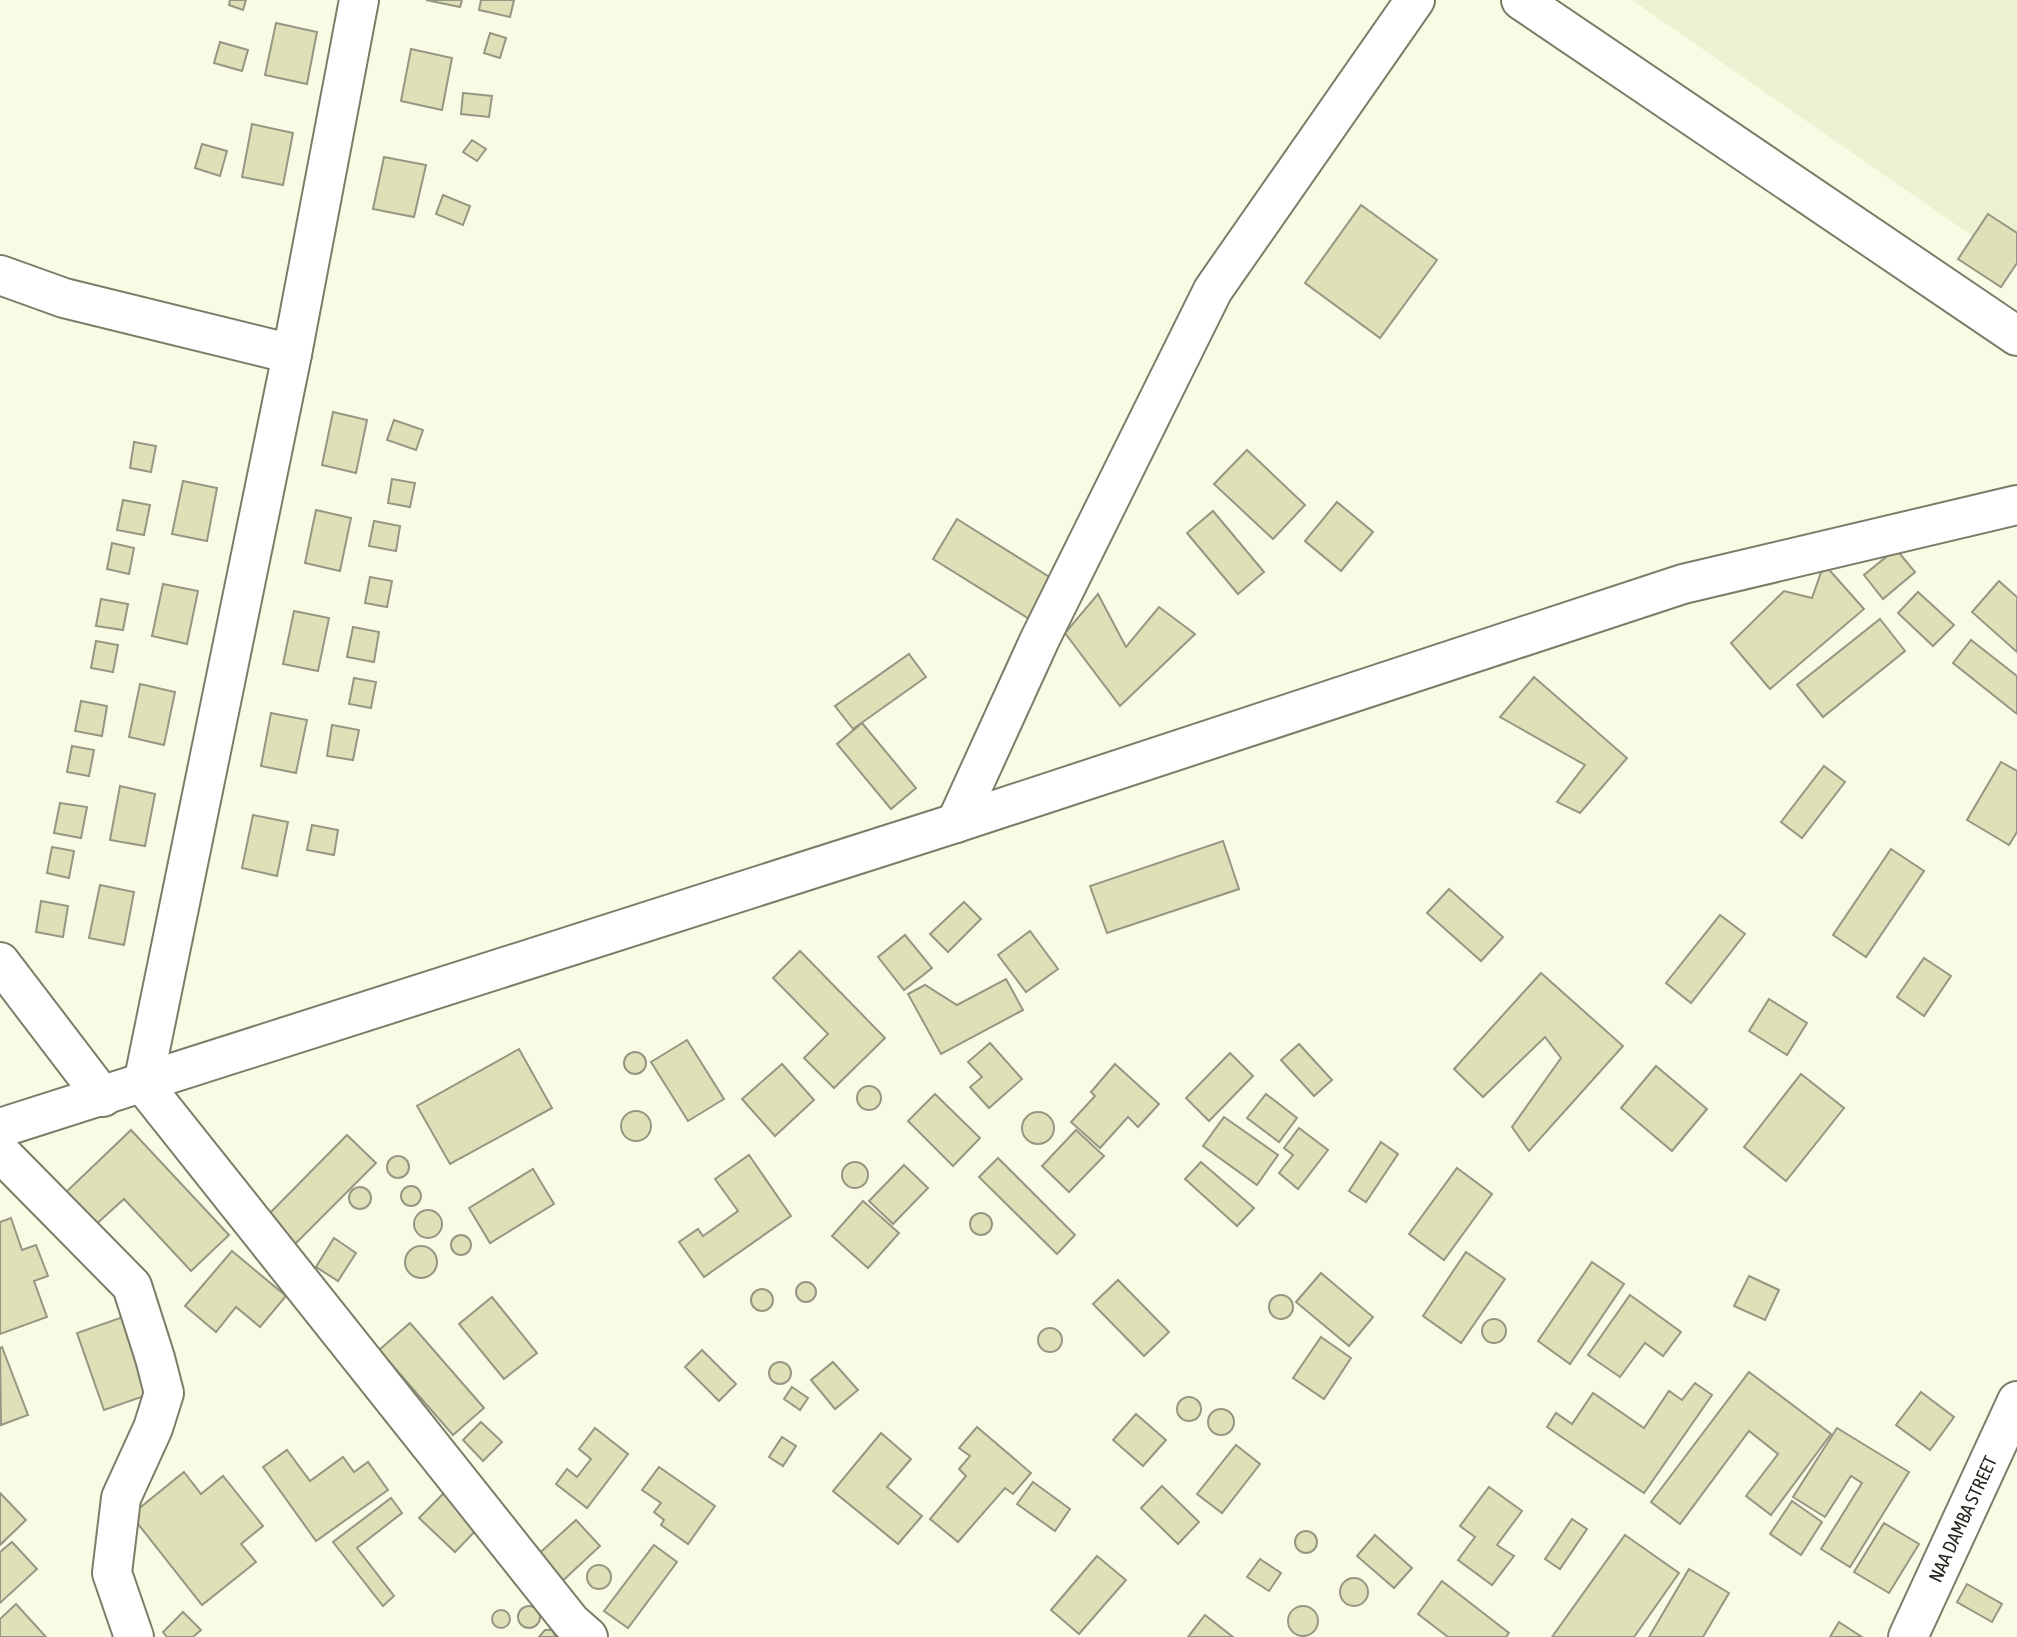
<svg xmlns="http://www.w3.org/2000/svg" width="2017" height="1637" font-family="'Asap Condensed',sans-serif">
<style>
.built{fill:#eef0d2}
.building{fill:#dee1b8;stroke:#969783;stroke-width:2}
.lines{fill:none;stroke-linecap:round;stroke-linejoin:round}
.street-casing{stroke:#7c7d69;stroke-width:42}
.secondary-casing{stroke:#7c7d69;stroke-width:42}
.street{stroke:#fff;stroke-width:38}
.secondary{stroke:#fff;stroke-width:38}
.labels{text-anchor:middle;dominant-baseline:central;stroke-width:5;stroke-linejoin:round;paint-order:stroke}
.street-label{font-size:19px;fill:#26261e;stroke:#fafbe5}
</style>
<rect width="100%" height="100%" fill="#fafbe5"/>
<!-- built -->
<path class="built" d="M1632,0h385v267z"/>
<!-- building -->
<g class="building">
<path d="M230,0h16l-3,10 -14,-5z"/>
<path d="M426,0h36l-2,7z"/>
<path d="M481,0h33l-4,17 -31,-7z"/>
<path d="M276,23l41,9 -10,52 -42,-9z"/>
<path d="M490,33l16,5 -6,20 -16,-5z"/>
<path d="M220,42l28,8 -6,21 -28,-8z"/>
<path d="M411,49l41,9 -10,52 -41,-9z"/>
<path d="M463,93l29,3 -3,21 -28,-3z"/>
<path d="M252,124l41,9 -10,52 -41,-8z"/>
<path d="M472,140l14,9 -9,12 -14,-9z"/>
<path d="M202,144l25,7 -7,25 -25,-8z"/>
<path d="M384,157l42,8 -12,52 -41,-8z"/>
<path d="M443,195l27,11 -7,19 -27,-11z"/>
<path d="M1361,205l76,55 -57,78 -75,-55z"/>
<path d="M1988,214l29,19v30l-16,24 -43,-28z"/>
<path d="M333,412l34,8 -11,53 -34,-8z"/>
<path d="M394,420l29,10 -7,20 -29,-10z"/>
<path d="M134,442l22,4 -5,26 -21,-4z"/>
<path d="M1247,450l58,55 -32,34 -59,-55z"/>
<path d="M392,479l23,4 -5,24 -22,-4z"/>
<path d="M183,481l34,7 -10,53 -35,-7z"/>
<path d="M123,500l27,5 -6,30 -27,-5z"/>
<path d="M1337,502l36,30 -32,39 -36,-30z"/>
<path d="M316,510l35,8 -11,53 -35,-8z"/>
<path d="M1213,511l51,61 -26,22 -51,-61z"/>
<path d="M957,519l102,64 -25,39 -101,-63z"/>
<path d="M374,521l26,5 -4,25 -27,-5z"/>
<path d="M112,543l22,5 -5,26 -22,-5z"/>
<path d="M1896,549l19,23 -32,27 -19,-24z"/>
<path d="M1824,564l40,45 -94,80 -39,-46 53,-52 28,7z"/>
<path d="M370,577l22,4 -5,26 -22,-4z"/>
<path d="M1999,581l18,16v55l-45,-40z"/>
<path d="M163,584l35,7 -11,53 -35,-8z"/>
<path d="M1918,592l36,33 -21,21 -35,-33z"/>
<path d="M1098,594l28,53 33,-40 36,27 -75,72 -55,-73z"/>
<path d="M101,599l27,5 -5,26 -27,-4z"/>
<path d="M294,611l35,7 -11,53 -35,-7z"/>
<path d="M1880,619l25,32 -82,66 -26,-32z"/>
<path d="M353,627l26,5 -5,30 -27,-5z"/>
<path d="M1971,640l46,36v38l-64,-51z"/>
<path d="M96,641l22,4 -5,27 -22,-4z"/>
<path d="M909,654l17,23 -73,52 -18,-23z"/>
<path d="M1534,677l93,81 -47,55 -23,-11 28,-37 -85,-48z"/>
<path d="M354,678l22,4 -5,26 -22,-4z"/>
<path d="M140,684l35,8 -11,53 -35,-8z"/>
<path d="M81,701l26,5 -5,30 -27,-5z"/>
<path d="M271,713l36,7 -11,53 -35,-7z"/>
<path d="M862,723l54,65 -25,21 -54,-65z"/>
<path d="M332,725l27,5 -6,30 -26,-4z"/>
<path d="M72,746l22,4 -5,26 -22,-4z"/>
<path d="M2001,762l16,9v61l-8,13 -42,-25z"/>
<path d="M1824,766l21,16 -43,56 -21,-16z"/>
<path d="M120,786l35,8 -10,52 -35,-6z"/>
<path d="M60,803l27,4 -6,31 -27,-5z"/>
<path d="M253,815l35,7 -11,54 -35,-8z"/>
<path d="M312,825l26,5 -4,25 -27,-5z"/>
<path d="M1223,841l16,48 -132,44 -17,-47z"/>
<path d="M52,847l22,4 -5,27 -22,-5z"/>
<path d="M1891,849l33,22 -58,86 -33,-22z"/>
<path d="M100,885l34,7 -10,53 -35,-7z"/>
<path d="M1449,889l54,48 -22,24 -54,-48z"/>
<path d="M41,901l27,5 -5,31 -27,-5z"/>
<path d="M964,902l17,17 -33,33 -18,-18z"/>
<path d="M1720,915l25,19 -54,69 -25,-20z"/>
<path d="M1030,931l28,38 -32,23 -28,-37z"/>
<path d="M905,935l27,33 -28,22 -26,-33z"/>
<path d="M800,951l85,87 -51,50 -30,-30 24,-24 -55,-56z"/>
<path d="M1924,958l27,18 -27,40 -27,-19z"/>
<path d="M1541,973l82,73 -94,105 -17,-24 49,-69 -16,-21 -62,60 -29,-28z"/>
<path d="M1006,979l17,31 -82,44 -33,-60 17,-9 32,20z"/>
<path d="M1769,999l38,24 -20,32 -38,-24z"/>
<path d="M687,1040l37,59 -36,22 -37,-59z"/>
<path d="M990,1043l32,36 -33,29 -19,-21 12,-10 -14,-15z"/>
<path d="M1299,1044l33,36 -18,16 -33,-36z"/>
<path d="M519,1049l33,59 -102,56 -33,-58z"/>
<circle cx="635" cy="1063" r="11"/>
<path d="M1230,1053l23,23 -44,45 -23,-23z"/>
<path d="M782,1064l32,36 -39,36 -33,-37z"/>
<path d="M1115,1064l44,40 -21,23 -10,-10 -28,31 -29,-26 24,-26 -4,-4z"/>
<path d="M1656,1066l51,43 -35,42 -51,-43z"/>
<path d="M1801,1074l43,34 -58,73 -42,-34z"/>
<circle cx="869" cy="1098" r="12"/>
<path d="M935,1094l45,44 -27,28 -45,-45z"/>
<path d="M1266,1094l31,24 -18,24 -32,-24z"/>
<circle cx="636" cy="1126" r="15"/>
<circle cx="1038" cy="1128" r="16"/>
<path d="M1224,1117l54,38 -21,30 -54,-39z"/>
<path d="M1299,1128l29,22 -30,39 -19,-16 14,-18 -9,-7z"/>
<path d="M131,1130l98,105 -38,36 -67,-72 -31,28 -30,-32z"/>
<path d="M1076,1130l28,26 -35,36 -27,-26z"/>
<path d="M347,1135l29,28 -84,84 -28,-28z"/>
<path d="M1381,1142l17,12 -32,48 -17,-11z"/>
<path d="M749,1155l42,61 -87,61 -25,-35 19,-13 5,7 35,-25 -23,-32z"/>
<circle cx="398" cy="1167" r="11"/>
<path d="M998,1158l77,77 -18,19 -78,-77z"/>
<circle cx="855" cy="1175" r="13"/>
<path d="M1201,1162l53,46 -17,18 -52,-47z"/>
<path d="M904,1165l24,23 -35,36 -24,-23z"/>
<path d="M1457,1168l35,26 -48,66 -35,-26z"/>
<path d="M533,1169l21,35 -64,39 -21,-35z"/>
<circle cx="411" cy="1196" r="10"/>
<circle cx="360" cy="1198" r="11"/>
<path d="M863,1201l36,32 -31,35 -36,-32z"/>
<circle cx="428" cy="1224" r="14"/>
<circle cx="981" cy="1224" r="11"/>
<path d="M11,1218l11,32 14,-5 12,31 -14,5 13,36 -47,17v-112z"/>
<circle cx="461" cy="1245" r="10"/>
<path d="M334,1238l22,15 -18,28 -22,-14z"/>
<circle cx="421" cy="1262" r="16"/>
<path d="M232,1251l54,45 -26,31 -24,-20 -20,25 -31,-26z"/>
<path d="M1466,1252l39,27 -44,64 -38,-27z"/>
<path d="M1592,1262l32,22 -54,80 -32,-23z"/>
<path d="M1321,1273l52,44 -24,29 -53,-44z"/>
<path d="M1749,1276l30,14 -14,30 -31,-14z"/>
<path d="M1118,1280l51,52 -25,24 -51,-52z"/>
<circle cx="806" cy="1292" r="10"/>
<circle cx="762" cy="1300" r="11"/>
<circle cx="1281" cy="1307" r="12"/>
<path d="M1630,1295l51,37 -18,24 -18,-13 -25,34 -32,-22z"/>
<path d="M492,1297l45,56 -33,26 -45,-55z"/>
<path d="M126,1316l27,77 -49,17 -27,-77z"/>
<circle cx="1494" cy="1331" r="12"/>
<path d="M410,1323l74,85 -31,27 -74,-85z"/>
<circle cx="1050" cy="1340" r="12"/>
<path d="M1321,1337l30,21 -27,41 -31,-21z"/>
<path d="M2,1347l26,68 -27,10 -1,-77z"/>
<path d="M702,1350l34,34 -17,17 -34,-34z"/>
<circle cx="780" cy="1373" r="11"/>
<path d="M833,1362l25,28 -23,19 -24,-29z"/>
<path d="M1749,1372l82,62 -60,81 -25,-19 32,-42 -29,-23 -69,93 -29,-22z"/>
<path d="M1695,1383l17,12 -68,98 -97,-66 9,-14 16,11 21,-31 51,35 25,-37 13,9z"/>
<path d="M792,1387l16,11 -8,12 -16,-11z"/>
<path d="M1921,1392l33,25 -24,33 -34,-25z"/>
<circle cx="1189" cy="1409" r="12"/>
<circle cx="1221" cy="1422" r="13"/>
<path d="M1136,1414l30,26 -23,26 -30,-26z"/>
<path d="M481,1422l21,20 -19,19 -20,-21z"/>
<path d="M977,1427l54,46 -18,21 -8,-6 -47,54 -28,-23 36,-43 -7,-7 11,-13 -11,-8z"/>
<path d="M595,1428l33,26 -41,54 -31,-24 11,-15 10,8 14,-18 -12,-10z"/>
<path d="M1837,1428l72,44 -59,95 -29,-18 41,-66 -11,-7 -26,41 -32,-20z"/>
<path d="M881,1433l30,26 -24,28 35,29 -24,28 -65,-53z"/>
<path d="M782,1437l14,9 -13,20 -14,-9z"/>
<path d="M1236,1445l24,19 -38,49 -25,-19z"/>
<path d="M287,1450l23,31 33,-24 11,15 14,-10 20,28 -72,51 -53,-74z"/>
<path d="M659,1467l56,39 -27,38 -27,-19 3,-5 -10,-8 7,-9 -19,-13z"/>
<path d="M184,1472l17,22 22,-18 40,50 -22,18 15,18 -54,43 -71,-90z"/>
<path d="M1033,1482l37,27 -15,22 -38,-27z"/>
<path d="M1162,1486l37,36 -21,22 -37,-36z"/>
<path d="M1489,1487l33,24 -25,34 17,11 -22,29 -34,-25 17,-23 -15,-11z"/>
<path d="M445,1492l35,34 -25,26 -36,-34z"/>
<path d="M0,1493l26,27 -26,25z"/>
<path d="M391,1498l11,15 -45,35 37,48 -11,10 -50,-64z"/>
<path d="M1792,1501l30,21 -21,33 -31,-21z"/>
<path d="M1572,1519l15,10 -27,40 -15,-10z"/>
<path d="M576,1520l24,26 -43,40 -24,-27z"/>
<path d="M1884,1523l35,21 -30,49 -35,-21z"/>
<circle cx="1306" cy="1542" r="11"/>
<path d="M1375,1535l37,33 -18,20 -37,-32z"/>
<path d="M1625,1535l54,38 -45,64h-82z"/>
<path d="M12,1542l25,27 -37,34v-51z"/>
<path d="M654,1545l23,17 -49,66 -24,-17z"/>
<path d="M1097,1556l29,24 -47,54 -28,-24z"/>
<path d="M1260,1559l21,14 -12,18 -22,-14z"/>
<circle cx="599" cy="1577" r="12"/>
<path d="M1689,1569l40,24 -26,44h-54z"/>
<circle cx="1354" cy="1592" r="14"/>
<path d="M1442,1581l67,52 -3,4h-58l-30,-23z"/>
<path d="M1967,1584l35,20 -10,18 -35,-20z"/>
<path d="M16,1604l30,33h-46v-18z"/>
<circle cx="529" cy="1617" r="11"/>
<circle cx="1303" cy="1621" r="15"/>
<circle cx="501" cy="1619" r="9"/>
<path d="M183,1612l18,18 -8,7h-26l-4,-5z"/>
<path d="M1205,1615l28,22h-45z"/>
<path d="M1839,1622l23,15h-32z"/>
<path d="M545,1630h7l4,7h-17z"/>
</g>
<g class="lines">
<defs>
<g id="street">
<path d="M359,0l-67,354 -149,730 428,538 17,15"/>
<path d="M0,275l64,23 228,56"/>
<path d="M956,823l84,-184 173,-349 202,-290"/>
<path d="M0,962l103,135"/>
<path d="M0,1128l956,-305 727,-239 334,-79"/>
<path d="M0,1152l132,134 23,72 9,35 -11,35 -32,70 -9,75 22,64"/>
</g>
<g id="secondary">
<path d="M1521,0l496,336"/>
<path id="s1" d="M1908,1637l109,-236"/>
</g>
</defs>
<!-- street casing -->
<use href="#street" class="street-casing"/>
<!-- secondary casing -->
<use href="#secondary" class="secondary-casing"/>
<!-- street -->
<use href="#street" class="street"/>
<!-- secondary -->
<use href="#secondary" class="secondary"/>
</g>
<g class="labels">
<!-- street labels -->
<g class="street-label">
<text stroke="none"><textPath href="#s1" startOffset="130">NAA DAMBA STREET</textPath></text>
</g>
</g>
</svg>
